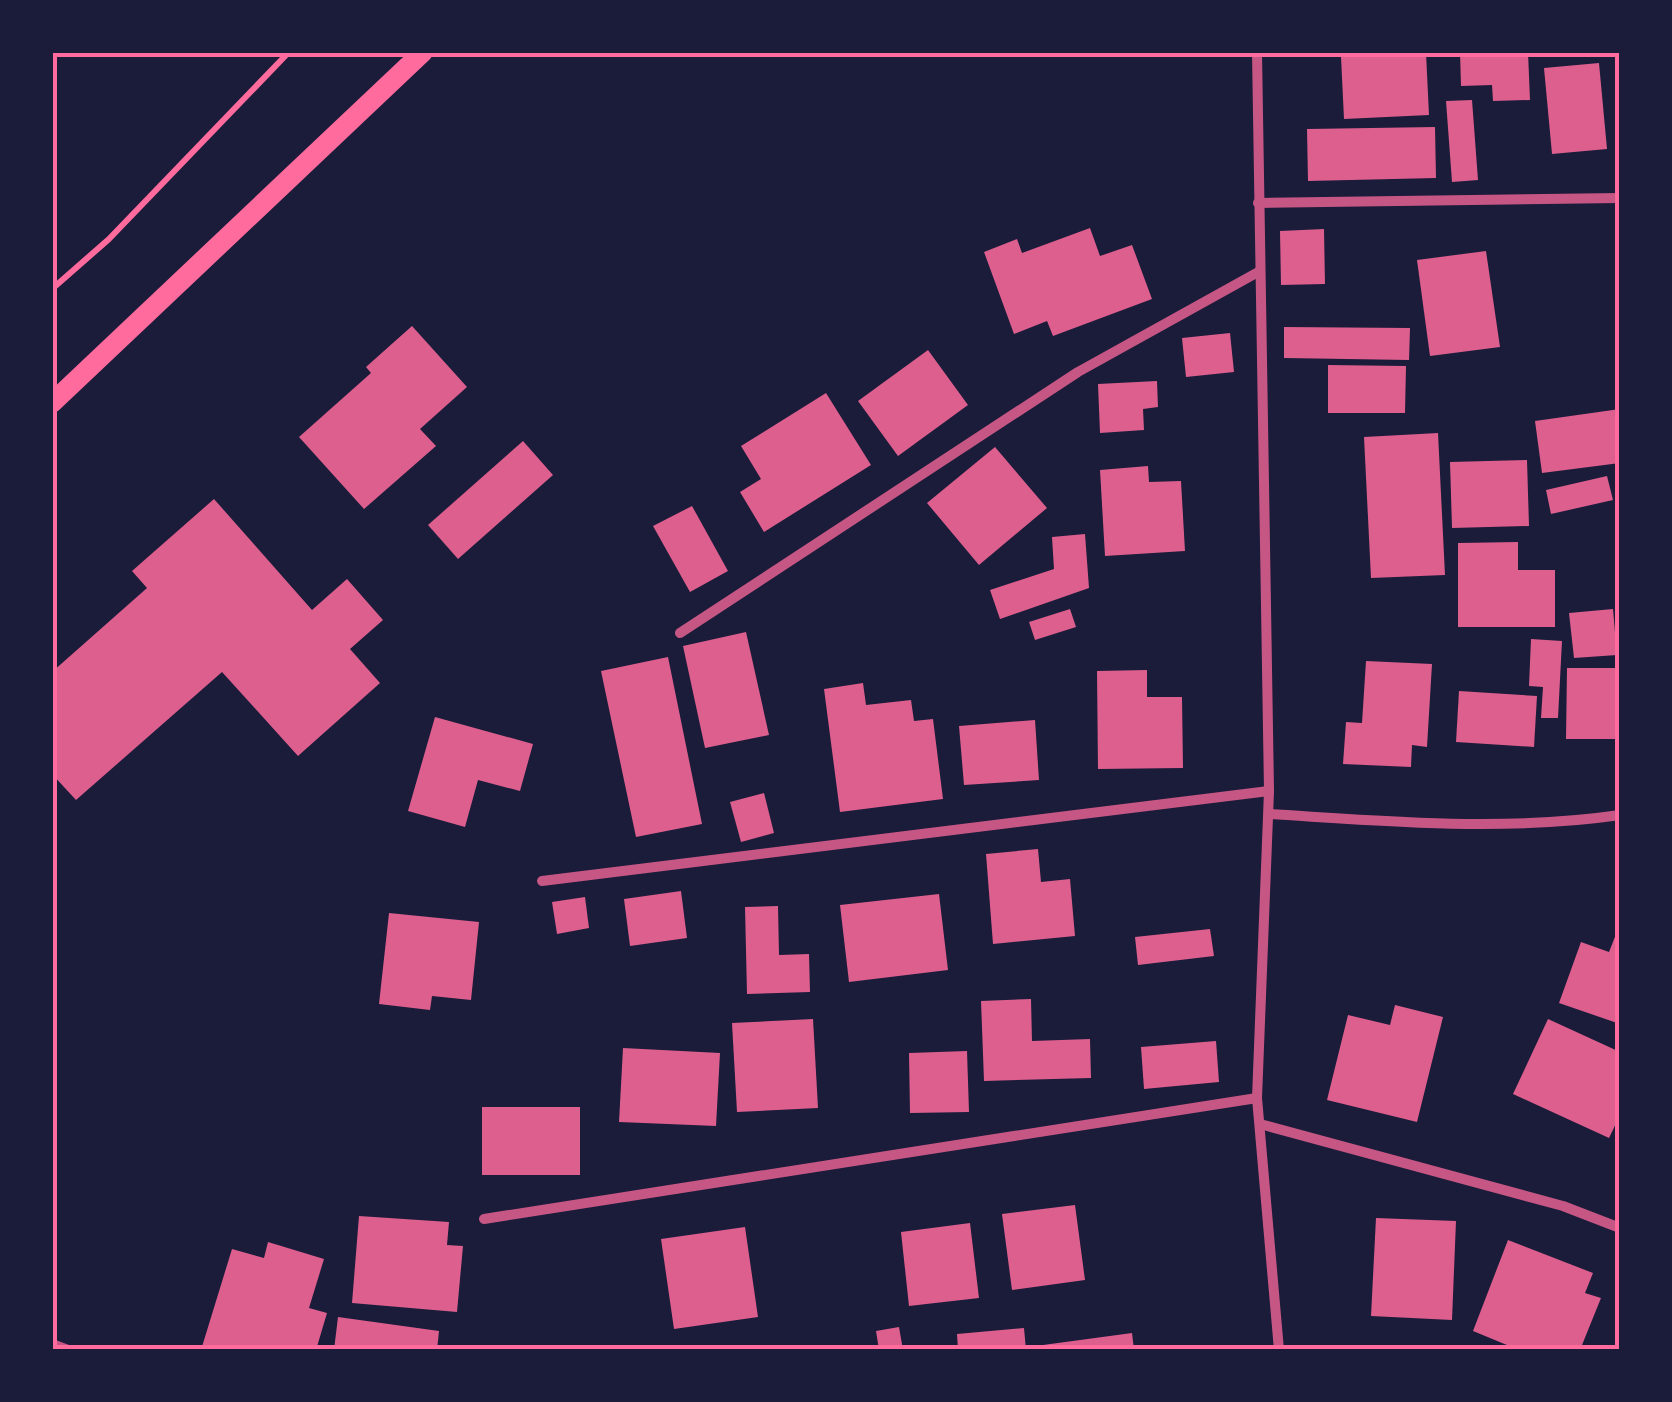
<svg xmlns="http://www.w3.org/2000/svg" width="1672" height="1402" font-family="'Roboto Condensed',sans-serif">
<style>
.building{fill:#dd5f8e}
.lines{fill:none;stroke-linecap:round;stroke-linejoin:round}
.path{stroke:#ff6b9d;stroke-width:6}
.minor{stroke:#c65784;stroke-width:10}
.secondary{stroke:#ff6b9d;stroke-width:20}
.neatline{fill:none;stroke:#ff6b9d;stroke-width:4}
</style>
<rect width="100%" height="100%" fill="#1b1b3a"/>
<!-- building -->
<g class="building">
<path d="M1460,52h68l2,48 -37,1 -1,-16 -31,1z"/>
<path d="M1426,53l3,62 -85,4 -3,-62z"/>
<path d="M1599,63l8,86 -55,5 -8,-86z"/>
<path d="M1472,100l6,80 -26,2 -6,-81z"/>
<path d="M1435,127l1,51 -128,3 -1,-52z"/>
<path d="M1090,228l10,28 32,-11 20,54 -99,37 -6,-15 -33,13 -30,-82 33,-13 5,14z"/>
<path d="M1324,229l1,55 -44,1 -1,-54z"/>
<path d="M1486,251l14,96 -70,9 -13,-96z"/>
<path d="M412,326l55,61 -47,42 16,17 -72,63 -65,-72 72,-64 -5,-6z"/>
<path d="M1284,327l126,1 -1,32 -125,-2z"/>
<path d="M1230,333l4,39 -48,5 -4,-39z"/>
<path d="M928,350l40,55 -70,51 -40,-55z"/>
<path d="M1328,365l78,1 -1,47h-77z"/>
<path d="M1157,381l1,26 -15,2 1,21 -44,3 -2,-49z"/>
<path d="M826,393l45,72 -107,67 -24,-40 21,-13 -20,-33z"/>
<path d="M1620,409v54l-78,10 -7,-52z"/>
<path d="M1438,433l7,142 -74,3 -7,-141z"/>
<path d="M523,441l30,34 -95,84 -30,-34z"/>
<path d="M995,447l52,61 -68,57 -52,-62z"/>
<path d="M1527,460l2,66 -77,2 -2,-66z"/>
<path d="M1148,466l1,16 32,-1 4,70 -80,5 -5,-86z"/>
<path d="M1607,476l6,24 -62,14 -5,-24z"/>
<path d="M214,499l98,111 35,-31 36,41 -33,29 30,34 -82,73 -76,-84 -146,128 -24,-26v-102l95,-84 -15,-17z"/>
<path d="M692,506l36,65 -38,21 -37,-66z"/>
<path d="M1085,534l4,54 -89,31 -10,-29 64,-21 -2,-32z"/>
<path d="M1518,542v28h37v57h-97v-84z"/>
<path d="M1070,609l6,18 -41,13 -6,-18z"/>
<path d="M1613,609l4,46 -43,3 -5,-45z"/>
<path d="M746,632l23,103 -64,13 -22,-102z"/>
<path d="M1531,639l31,2 -4,77h-17l2,-31 -14,-1z"/>
<path d="M668,657l34,167 -66,13 -35,-166z"/>
<path d="M1366,661l66,3 -5,83 -15,-2 -1,22 -68,-3 3,-42 16,1z"/>
<path d="M1567,668h53v71h-54z"/>
<path d="M1147,670v27h35l1,71 -85,1 -1,-98z"/>
<path d="M863,683l3,22 45,-5 3,21 19,-2 10,80 -103,13 -16,-123z"/>
<path d="M1459,691l78,5 -3,51 -78,-5z"/>
<path d="M435,717l98,27 -13,47 -42,-11 -13,47 -57,-16z"/>
<path d="M1035,720l4,60 -75,5 -5,-59z"/>
<path d="M764,793l10,40 -33,9 -11,-40z"/>
<path d="M1038,849l3,33 29,-3 5,57 -82,8 -7,-90z"/>
<path d="M681,891l6,47 -57,8 -6,-47z"/>
<path d="M939,894l9,76 -99,12 -9,-77z"/>
<path d="M585,897l4,31 -32,6 -5,-32z"/>
<path d="M778,906l1,49 30,-1 1,38 -63,2 -2,-87z"/>
<path d="M389,913l90,9 -8,78 -39,-4 -2,14 -51,-6z"/>
<path d="M1620,924v100l-61,-21 22,-61 28,10z"/>
<path d="M1210,929l4,27 -76,9 -3,-28z"/>
<path d="M1031,999l1,42 58,-2 1,39 -107,3 -3,-80z"/>
<path d="M1395,1005l48,12 -26,105 -90,-22 21,-85 42,10z"/>
<path d="M813,1019l5,89 -81,4 -5,-89z"/>
<path d="M1548,1019l72,33v63l-11,23 -96,-44z"/>
<path d="M1216,1041l3,41 -75,7 -3,-42z"/>
<path d="M623,1048l97,5 -4,73 -97,-4z"/>
<path d="M967,1051l2,61 -59,1 -1,-60z"/>
<rect x="482" y="1107" width="98" height="68"/>
<path d="M1075,1205l10,75 -73,10 -10,-76z"/>
<path d="M359,1216l90,6 -2,23 16,1 -6,66 -105,-9z"/>
<path d="M1376,1218l80,3 -4,99 -81,-4z"/>
<path d="M970,1223l9,75 -70,8 -8,-74z"/>
<path d="M745,1227l13,90 -84,12 -13,-90z"/>
<path d="M1508,1240l85,33 -8,20 16,5 -21,52h-61l-46,-19z"/>
<path d="M268,1242l56,17 -15,49 18,5 -11,37h-115l31,-101 32,9z"/>
<path d="M338,1317l101,14 -2,19h-103z"/>
<path d="M899,1327l4,23h-24l-3,-19z"/>
<path d="M1024,1328l2,22h-68l-1,-16z"/>
<path d="M1132,1333l2,17h-91v-5z"/>
</g>
<g class="lines">
<!-- path -->
<path class="path" d="M52,289l57,-50 180,-187"/>
<!-- minor -->
<g class="minor">
<path d="M1257,52l12,739 -12,307 22,252"/>
<path d="M1258,203l362,-5"/>
<path d="M680,633l398,-261 182,-101"/>
<path d="M1269,814c116,7 234,18 351,1"/>
<path d="M542,881l727,-90"/>
<path d="M1260,1124l303,82 57,22"/>
<path d="M484,1219l773,-121"/>
<path d="M52,1344l16,6"/>
</g>
<!-- secondary -->
<path class="secondary" d="M52,403l371,-351"/>
</g>
<!-- border -->
<rect width="1672" height="1402" fill="none" stroke="#1b1b3a" stroke-width="110"/>
<rect x="55" y="55" width="1562" height="1292" class="neatline"/>
</svg>
